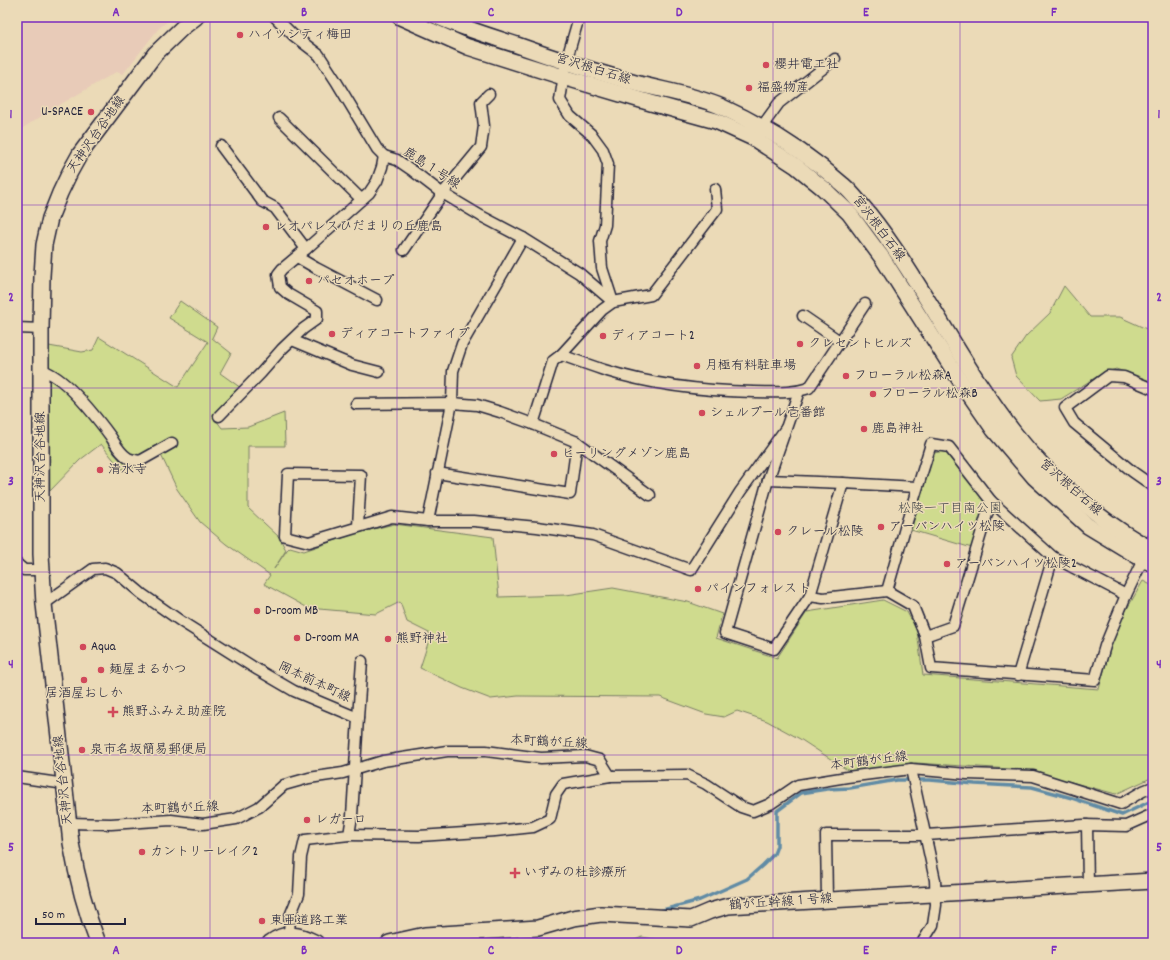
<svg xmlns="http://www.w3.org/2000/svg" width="1170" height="960" font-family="Dekko,'Klee One',sans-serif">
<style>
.built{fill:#e8cbb8}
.green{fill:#cfdb8e;stroke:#787e64}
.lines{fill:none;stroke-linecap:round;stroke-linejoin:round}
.stream{stroke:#608ba5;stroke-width:3.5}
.street-casing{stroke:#22223b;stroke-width:13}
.secondary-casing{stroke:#22223b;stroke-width:18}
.street{stroke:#ebdab7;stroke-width:10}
.secondary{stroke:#ebdab7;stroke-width:15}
.grid{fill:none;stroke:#7b2cbf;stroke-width:1;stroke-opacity:0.55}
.poi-dot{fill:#d1495b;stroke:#ebdab7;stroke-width:1.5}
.labels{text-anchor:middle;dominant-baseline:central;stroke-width:3;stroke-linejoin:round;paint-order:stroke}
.poi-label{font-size:13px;fill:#22223b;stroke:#ebdab7;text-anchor:start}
.street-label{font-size:13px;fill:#22223b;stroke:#ebdab7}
.park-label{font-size:13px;fill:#45474c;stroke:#ebdab7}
.neatline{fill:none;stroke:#7b2cbf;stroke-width:1.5}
.grid-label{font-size:13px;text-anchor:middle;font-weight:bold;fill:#7b2cbf}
</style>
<rect width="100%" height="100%" fill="#ebdab7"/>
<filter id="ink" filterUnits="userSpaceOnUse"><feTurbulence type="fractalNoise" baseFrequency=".025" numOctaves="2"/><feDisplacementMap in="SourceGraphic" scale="8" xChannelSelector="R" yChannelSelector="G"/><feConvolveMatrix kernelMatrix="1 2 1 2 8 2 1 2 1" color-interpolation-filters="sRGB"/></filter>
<g filter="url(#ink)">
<!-- built -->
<path class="built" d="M17,17h156l-14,11 -36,46 -7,-2 -60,35 -38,24z"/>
<!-- green -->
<g class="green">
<path d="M1064,286l26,31h30l31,14 2,-2v53l-37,-13 -15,5 -40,25 -21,2 -24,-25 -5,-18 15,-22 24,-23z"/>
<path d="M180,301l37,26 -5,11 19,15 -11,20 21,15 -28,28 9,12 26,-1 36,-14 1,33h-37v62l31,29 7,13 -12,19 13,-19 3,-3 14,4 50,-17 40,-10 99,13 6,60 67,-2 47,-7 75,14 34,12 -6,24 61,20 30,-46 76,-12 24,12 10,19 6,44 176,14 17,-61 27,-47 10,5v191l-37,17 -90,-24 -110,-7 -67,8 -49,-32 -33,-18 -30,-10 -13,6 -18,-3 -46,-17 -142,-1 -27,3 -29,-11 -42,-20 11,-34 -24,-12 -7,-20 -24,12 -68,-6 -44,-24 6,-9 -44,-31 -26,-22 -23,-33 -16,-34 -21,12 -19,2 -20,-25 -21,16 -30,31 -1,-145 33,6 11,-2 6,-13 79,50 30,-45 -39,-24z"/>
<path d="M944,451l41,51 -13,46 -61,-18 23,-77z"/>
<path d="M642,937l35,6h-49z"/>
</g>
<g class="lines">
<!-- stream -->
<path class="stream" d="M659,911l41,-11 47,-21 16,-14 11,-11 3,-8v-35l24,-18 26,-4 23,-1 47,-8h33l45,4 57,3 40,11 50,17 31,-15"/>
<defs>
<g id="street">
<path d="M275,17l18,18 26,20 17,26 41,68 7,7 13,4 16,11 26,20 42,25 42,22 56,35 34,29"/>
<path d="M579,17l-13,45 -6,38 10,16 22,19 11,15 5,14 -3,61 -5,16 2,27 11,34"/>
<path d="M279,118l82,81"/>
<path d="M758,132l21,-29 56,-44"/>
<path d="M221,146l41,55 13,7 31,41"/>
<path d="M715,189l2,20 -66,86 -38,7 -11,8 -41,45c14,5 28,10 43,15 48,15 100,21 150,22 19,0 37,2 55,-4l56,-84"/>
<path d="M404,250l39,-57 38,-46 3,-21 -3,-24 8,-8"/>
<path d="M297,257l19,11 61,32"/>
<path d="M803,316l38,26"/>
<path d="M17,328l24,1"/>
<path d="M292,340l60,25 27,7"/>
<path d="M41,370c23,5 56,48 70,67 5,8 9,16 17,21 3,2 8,2 12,3l32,-18"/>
<path d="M1153,389l-29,-12 -16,-1 -43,32 9,15 59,49 20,14"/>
<path d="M799,391l-31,89 -43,153 49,16 36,-53 33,-113 74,4"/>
<path d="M356,404l96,-1 25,2 23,7 33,12 44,18 -7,52 -133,-21"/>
<path d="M219,416l42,-43 21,-24 21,-20 14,-10v-8l-29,-17 -8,-7 -2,-13 4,-5 24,-20 63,-56 8,-12 5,-14 2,-11"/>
<path d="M533,424l20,-63 8,-6"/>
<path d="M577,442l73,53"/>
<path d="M768,480l75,3"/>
<path d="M428,521l24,-118 1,-32 9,-27 61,-106"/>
<path d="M358,526l3,-51 -73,-1 -3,62 24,6 83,-25 36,4h46l63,6 56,8 98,35 49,-78 46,-64"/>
<path d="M17,564l7,6h18"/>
<path d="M887,591l18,-63 26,-84 18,3 42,54 62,56 73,38"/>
<path d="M810,596l13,2 64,-7 26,15 12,30 6,32 164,12 10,-34 21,-51 27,-56"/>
<path d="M44,604l49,-35 12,-1 12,5 25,21 40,28 76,48 36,21 64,27 -6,98 -3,19 -44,5 -4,17 -2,37 -9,22 -1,19"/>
<path d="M925,636l28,-10 38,-125"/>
<path d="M1018,675l35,-118"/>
<path d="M358,718l4,-57"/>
<path d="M911,769l24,111 1,25 -3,20 -11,18"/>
<path d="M17,777l48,7"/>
<path d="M69,823l42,1 60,-4 32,4 33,-5 23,-12 25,-22 25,-7 34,-5 40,-12 64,-10h39l55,7 44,-2 15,4 10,16 77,-1 19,9 35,23 12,4 17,-7 28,-19 49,-8 64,-8 56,5 66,2 88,28 22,-13 10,-4"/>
<path d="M1087,825l1,60"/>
<path d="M349,835l70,1 76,-5 38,-4 17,-8 6,-25 7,-10 47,-8"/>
<path d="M827,900l-1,-65h100l158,-10 42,1 27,-12"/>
</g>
<g id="secondary">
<path d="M400,17l68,30 95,30 88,26 65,18 37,17 43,28 27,22 26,25 34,46 80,126 31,45 40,47 54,49 56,34 9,4"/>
<path d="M438,17c25,11 52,19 79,28 36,13 73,25 111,36 31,9 64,13 94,26 44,20 85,46 121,78 6,5 11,11 16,17 26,30 48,65 69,99 28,45 54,91 87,133 35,44 88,90 138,116"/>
<path d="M98,943c-13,-33 -21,-65 -27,-100l-27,-239 -3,-50v-225l1,-53 2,-31 6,-27 10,-25 10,-21 10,-18 75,-100 27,-26 14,-11"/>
<path d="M270,943c16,-12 29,-9 46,0"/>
<path d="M389,943l36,-8 113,-7 35,-10 28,-4 90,5 19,-8 18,-5 425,-25"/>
</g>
</defs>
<!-- street casing -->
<use href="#street" class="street-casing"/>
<!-- secondary casing -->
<use href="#secondary" class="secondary-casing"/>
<!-- street -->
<use href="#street" class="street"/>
<!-- secondary -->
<use href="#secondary" class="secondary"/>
</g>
</g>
<!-- grid -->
<path class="grid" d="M210,17v926M397,17v926M585,17v926M773,17v926M960,17v926M17,205h1136M17,388h1136M17,572h1136M17,755h1136"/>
<!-- markers -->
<g class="poi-dot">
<circle cx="240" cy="35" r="4"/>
<circle cx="766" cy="65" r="4"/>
<circle cx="749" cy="88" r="4"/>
<circle cx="91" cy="112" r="4"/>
<circle cx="266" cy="227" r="4"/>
<circle cx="309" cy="281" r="4"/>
<circle cx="332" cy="334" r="4"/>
<circle cx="603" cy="336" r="4"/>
<circle cx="800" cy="344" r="4"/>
<circle cx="697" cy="366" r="4"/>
<circle cx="846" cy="376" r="4"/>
<circle cx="873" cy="394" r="4"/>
<circle cx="702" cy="413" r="4"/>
<circle cx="864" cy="429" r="4"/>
<circle cx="554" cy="454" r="4"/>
<circle cx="100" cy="470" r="4"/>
<circle cx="881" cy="527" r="4"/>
<circle cx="778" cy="532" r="4"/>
<circle cx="947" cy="564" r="4"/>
<circle cx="698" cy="589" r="4"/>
<circle cx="257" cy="611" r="4"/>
<circle cx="297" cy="638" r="4"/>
<circle cx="388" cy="639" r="4"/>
<circle cx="83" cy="647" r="4"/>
<circle cx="101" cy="670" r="4"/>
<circle cx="84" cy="680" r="4"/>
<path d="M111 706h4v4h4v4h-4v4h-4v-4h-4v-4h4z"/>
<circle cx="82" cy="750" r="4"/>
<circle cx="307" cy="820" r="4"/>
<circle cx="142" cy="852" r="4"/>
<path d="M513 867h4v4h4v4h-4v4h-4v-4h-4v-4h4z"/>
<circle cx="262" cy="921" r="4"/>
</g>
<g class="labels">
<!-- poi labels -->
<g class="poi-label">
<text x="248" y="35">ハイツシティ梅田</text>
<text x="774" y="65">櫻井電工社</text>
<text x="757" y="88">福盛物産</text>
<text x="83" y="112" text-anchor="end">U-SPACE</text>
<text x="274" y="227">レオパレスひだまりの丘鹿島</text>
<text x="317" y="281">パセオホープ</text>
<text x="340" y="334">ディアコートファイブ</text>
<text x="611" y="336">ディアコート2</text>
<text x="808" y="344">クレセントヒルズ</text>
<text x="705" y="366">月極有料駐車場</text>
<text x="854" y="376">フローラル松森A</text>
<text x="881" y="394">フローラル松森B</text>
<text x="710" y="413">シェルブール壱番館</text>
<text x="872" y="429">鹿島神社</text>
<text x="562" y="454">ヒーリングメゾン鹿島</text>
<text x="108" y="470">清水寺</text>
<text x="889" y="527">アーバンハイツ松陵</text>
<text x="786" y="532">クレール松陵</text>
<text x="955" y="564">アーバンハイツ松陵2</text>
<text x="706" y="589">パインフォレスト</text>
<text x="265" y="611">D-room MB</text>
<text x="305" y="638">D-room MA</text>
<text x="396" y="639">熊野神社</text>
<text x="91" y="647">Aqua</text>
<text x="109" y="670">麺屋まるかつ</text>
<text x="84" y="694" text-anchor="middle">居酒屋おしか</text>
<text x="122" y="712">熊野ふみえ助産院</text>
<text x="90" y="750">泉市名坂簡易郵便局</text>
<text x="315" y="820">レガーロ</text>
<text x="150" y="852">カントリーレイク2</text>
<text x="524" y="873">いずみの杜診療所</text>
<text x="270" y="921">東亜道路工業</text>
</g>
<!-- street labels -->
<g class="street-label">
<text transform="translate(593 70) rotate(17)">宮沢根白石線</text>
<text transform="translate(97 135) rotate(-55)">天神沢台谷地線</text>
<text transform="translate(431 169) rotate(33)">鹿島１号線</text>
<text transform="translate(878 229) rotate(53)">宮沢根白石線</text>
<text transform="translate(41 457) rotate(-90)">天神沢台谷地線</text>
<text transform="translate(1070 488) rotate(41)">宮沢根白石線</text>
<text transform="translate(314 683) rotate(25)">岡本前本町線</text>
<text transform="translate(549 743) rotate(3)">本町鶴が丘線</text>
<text transform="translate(869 762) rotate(-7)">本町鶴が丘線</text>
<text transform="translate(64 780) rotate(-96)">天神沢台谷地線</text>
<text transform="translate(180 809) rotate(-2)">本町鶴が丘線</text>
<text transform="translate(781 903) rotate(-4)">鶴が丘幹線１号線</text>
</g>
<!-- park labels -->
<g class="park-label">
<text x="950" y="509">松陵一丁目南公園</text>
</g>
</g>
<!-- margin -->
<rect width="1170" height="960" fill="none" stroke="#ebdab7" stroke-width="44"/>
<!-- scale -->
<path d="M36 918v6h89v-6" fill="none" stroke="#22223b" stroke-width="2"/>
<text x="42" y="918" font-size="12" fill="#22223b" stroke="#ebdab7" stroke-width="3" paint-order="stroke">50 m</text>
<rect x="22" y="22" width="1126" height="916" class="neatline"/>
<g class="grid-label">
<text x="116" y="16">A</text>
<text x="304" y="16">B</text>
<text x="491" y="16">C</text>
<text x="679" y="16">D</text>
<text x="866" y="16">E</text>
<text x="1054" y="16">F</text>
<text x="11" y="118">1</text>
<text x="1159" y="118">1</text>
<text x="11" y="301">2</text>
<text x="1159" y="301">2</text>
<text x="11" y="485">3</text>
<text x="1159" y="485">3</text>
<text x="11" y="668">4</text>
<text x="1159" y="668">4</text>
<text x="11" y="851">5</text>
<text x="1159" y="851">5</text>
<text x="116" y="954">A</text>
<text x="304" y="954">B</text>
<text x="491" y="954">C</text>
<text x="679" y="954">D</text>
<text x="866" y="954">E</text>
<text x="1054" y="954">F</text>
</g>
</svg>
